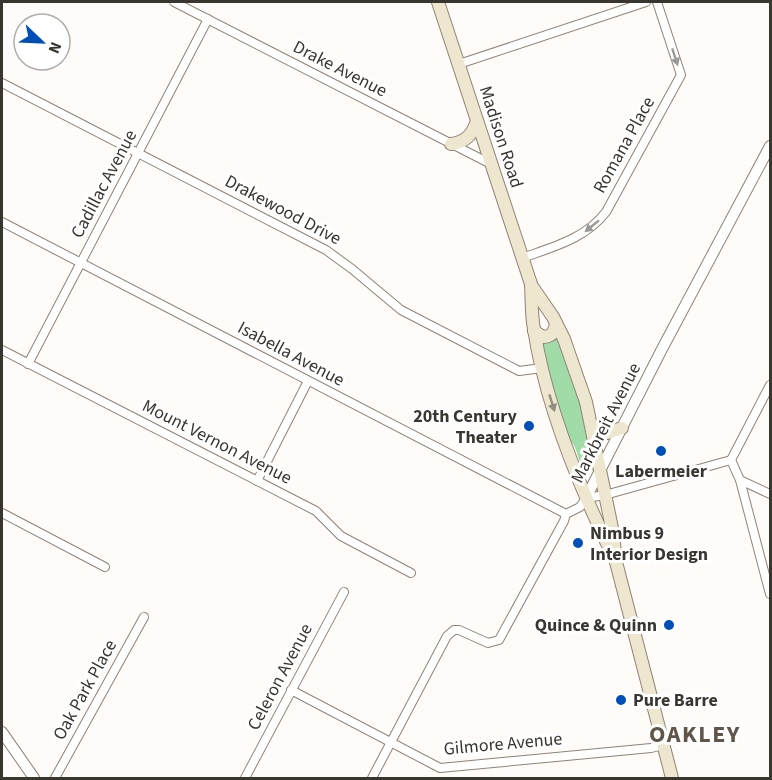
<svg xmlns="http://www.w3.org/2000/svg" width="772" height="780" font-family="'Source Sans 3',sans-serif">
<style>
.green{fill:#a0dba8}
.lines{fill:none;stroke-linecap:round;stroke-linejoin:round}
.minor-casing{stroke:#8e8376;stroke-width:10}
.tertiary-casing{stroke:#8e8376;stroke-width:12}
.secondary-casing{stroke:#8e8376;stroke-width:14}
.minor{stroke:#fff;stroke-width:8}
.tertiary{stroke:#fff;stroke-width:10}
.secondary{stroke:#eee7cf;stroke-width:12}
.oneway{fill:#9c9a97}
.oneway2{fill:#948e7f}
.poi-dot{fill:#004eb8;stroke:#fff;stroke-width:2}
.labels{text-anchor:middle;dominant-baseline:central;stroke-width:6;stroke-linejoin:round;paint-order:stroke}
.street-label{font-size:18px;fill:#39352f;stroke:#fff}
.poi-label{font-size:18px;font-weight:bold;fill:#39352f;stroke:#fff;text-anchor:end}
.district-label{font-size:24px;font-weight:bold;letter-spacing:1.5px;fill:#5f5549;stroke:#fff}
</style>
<rect width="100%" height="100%" fill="#fefbf8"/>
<!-- green -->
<path class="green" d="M557,336l25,67 12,66 -4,3 -8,-3 -7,-22 -10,-15 -20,-70 -4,-21z"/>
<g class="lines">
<defs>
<g id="minor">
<path d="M174,2l317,162"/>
<path d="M459,64l187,-62"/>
<path d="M2,83l324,167 26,19 49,41 118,61 23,-3"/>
<path d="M2,222l564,292"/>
<path d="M522,258c31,-11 63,-19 84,-46l75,-137 -24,-73"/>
<path d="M2,350l314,161 25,25 70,37"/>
<path d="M28,364l180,-345"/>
<path d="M731,460l9,20 30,114"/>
<path d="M731,460l39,-75"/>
<path d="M740,480l30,14"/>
<path d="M257,481l51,-100"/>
<path d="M2,513l103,54"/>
<path d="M566,514l14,-7 6,-9 19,-3 126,-35"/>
<path d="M291,690l149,78 211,-20 12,-3"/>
<path d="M55,778l89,-161"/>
<path d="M245,778l99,-186"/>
<path d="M372,778l75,-142 7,-6h5l29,13 11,-3 65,-119 2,-7"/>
</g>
<g id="tertiary">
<path d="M586,498l76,-149 108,-203"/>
<path d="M2,732l32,46"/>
</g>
<g id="secondary">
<path d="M438,2l93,282c1,15 0,30 3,45 12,78 47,162 82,233"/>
<path d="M451,144c15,-2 21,-9 26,-23"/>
<path d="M531,285l22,32 11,22 22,63 27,131 3,29 56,216"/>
<path d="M534,331l9,6c9,0 12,-6 13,-14"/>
<path d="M593,428l14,5 15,-5"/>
</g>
</defs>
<!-- minor casing -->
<use href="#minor" class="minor-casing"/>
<!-- tertiary casing -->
<use href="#tertiary" class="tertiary-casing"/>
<!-- secondary casing -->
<use href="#secondary" class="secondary-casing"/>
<!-- minor -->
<use href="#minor" class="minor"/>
<!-- tertiary -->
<use href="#tertiary" class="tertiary"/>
<!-- secondary -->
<use href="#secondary" class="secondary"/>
</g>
<!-- one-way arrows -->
<defs><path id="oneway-solid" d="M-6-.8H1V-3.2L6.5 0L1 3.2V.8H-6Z" transform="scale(1.5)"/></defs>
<g class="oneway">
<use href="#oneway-solid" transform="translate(675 57) rotate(72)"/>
<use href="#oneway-solid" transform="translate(592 226) rotate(141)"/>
</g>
<use class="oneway2" href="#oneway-solid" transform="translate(552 403) rotate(73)"/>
<!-- markers -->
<g class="poi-dot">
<circle cx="529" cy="426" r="6"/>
<circle cx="661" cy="451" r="6"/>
<circle cx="578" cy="543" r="6"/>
<circle cx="669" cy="625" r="6"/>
<circle cx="621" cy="700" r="6"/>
</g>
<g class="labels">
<!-- street labels -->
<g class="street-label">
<text transform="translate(340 69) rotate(27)">Drake Avenue</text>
<text transform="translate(501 137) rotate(72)">Madison Road</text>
<text transform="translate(624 145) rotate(-61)">Romana Place</text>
<text transform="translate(104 184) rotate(-62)">Cadillac Avenue</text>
<text transform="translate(283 210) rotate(28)">Drakewood Drive</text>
<text transform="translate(291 354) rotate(28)">Isabella Avenue</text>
<text transform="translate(606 423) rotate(-63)">Markbreit Avenue</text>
<text transform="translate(217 442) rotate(27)">Mount Vernon Avenue</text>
<text transform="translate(280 677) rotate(-62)">Celeron Avenue</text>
<text transform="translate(85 690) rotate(-61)">Oak Park Place</text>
<text transform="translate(503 744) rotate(-5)">Gilmore Avenue</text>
</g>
<!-- poi labels -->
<g class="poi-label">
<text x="517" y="416">20th Century<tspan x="517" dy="21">Theater</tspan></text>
<text x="661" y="471" text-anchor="middle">Labermeier</text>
<text x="590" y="533" text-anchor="start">Nimbus 9<tspan x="590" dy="21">Interior Design</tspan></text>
<text x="657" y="625">Quince &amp; Quinn</text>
<text x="633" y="700" text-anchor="start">Pure Barre</text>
</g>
<!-- district labels -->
<g class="district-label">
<text x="695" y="734">OAKLEY</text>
</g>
</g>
<!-- border -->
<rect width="772" height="780" fill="none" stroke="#39352f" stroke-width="6"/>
<!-- north arrow -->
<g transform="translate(42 42) rotate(113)"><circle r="28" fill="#ffffff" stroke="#b0aeac" stroke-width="1.5"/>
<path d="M0-4.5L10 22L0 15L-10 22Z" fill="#004eb8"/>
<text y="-9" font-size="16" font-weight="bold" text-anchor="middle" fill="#39352f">N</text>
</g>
</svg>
